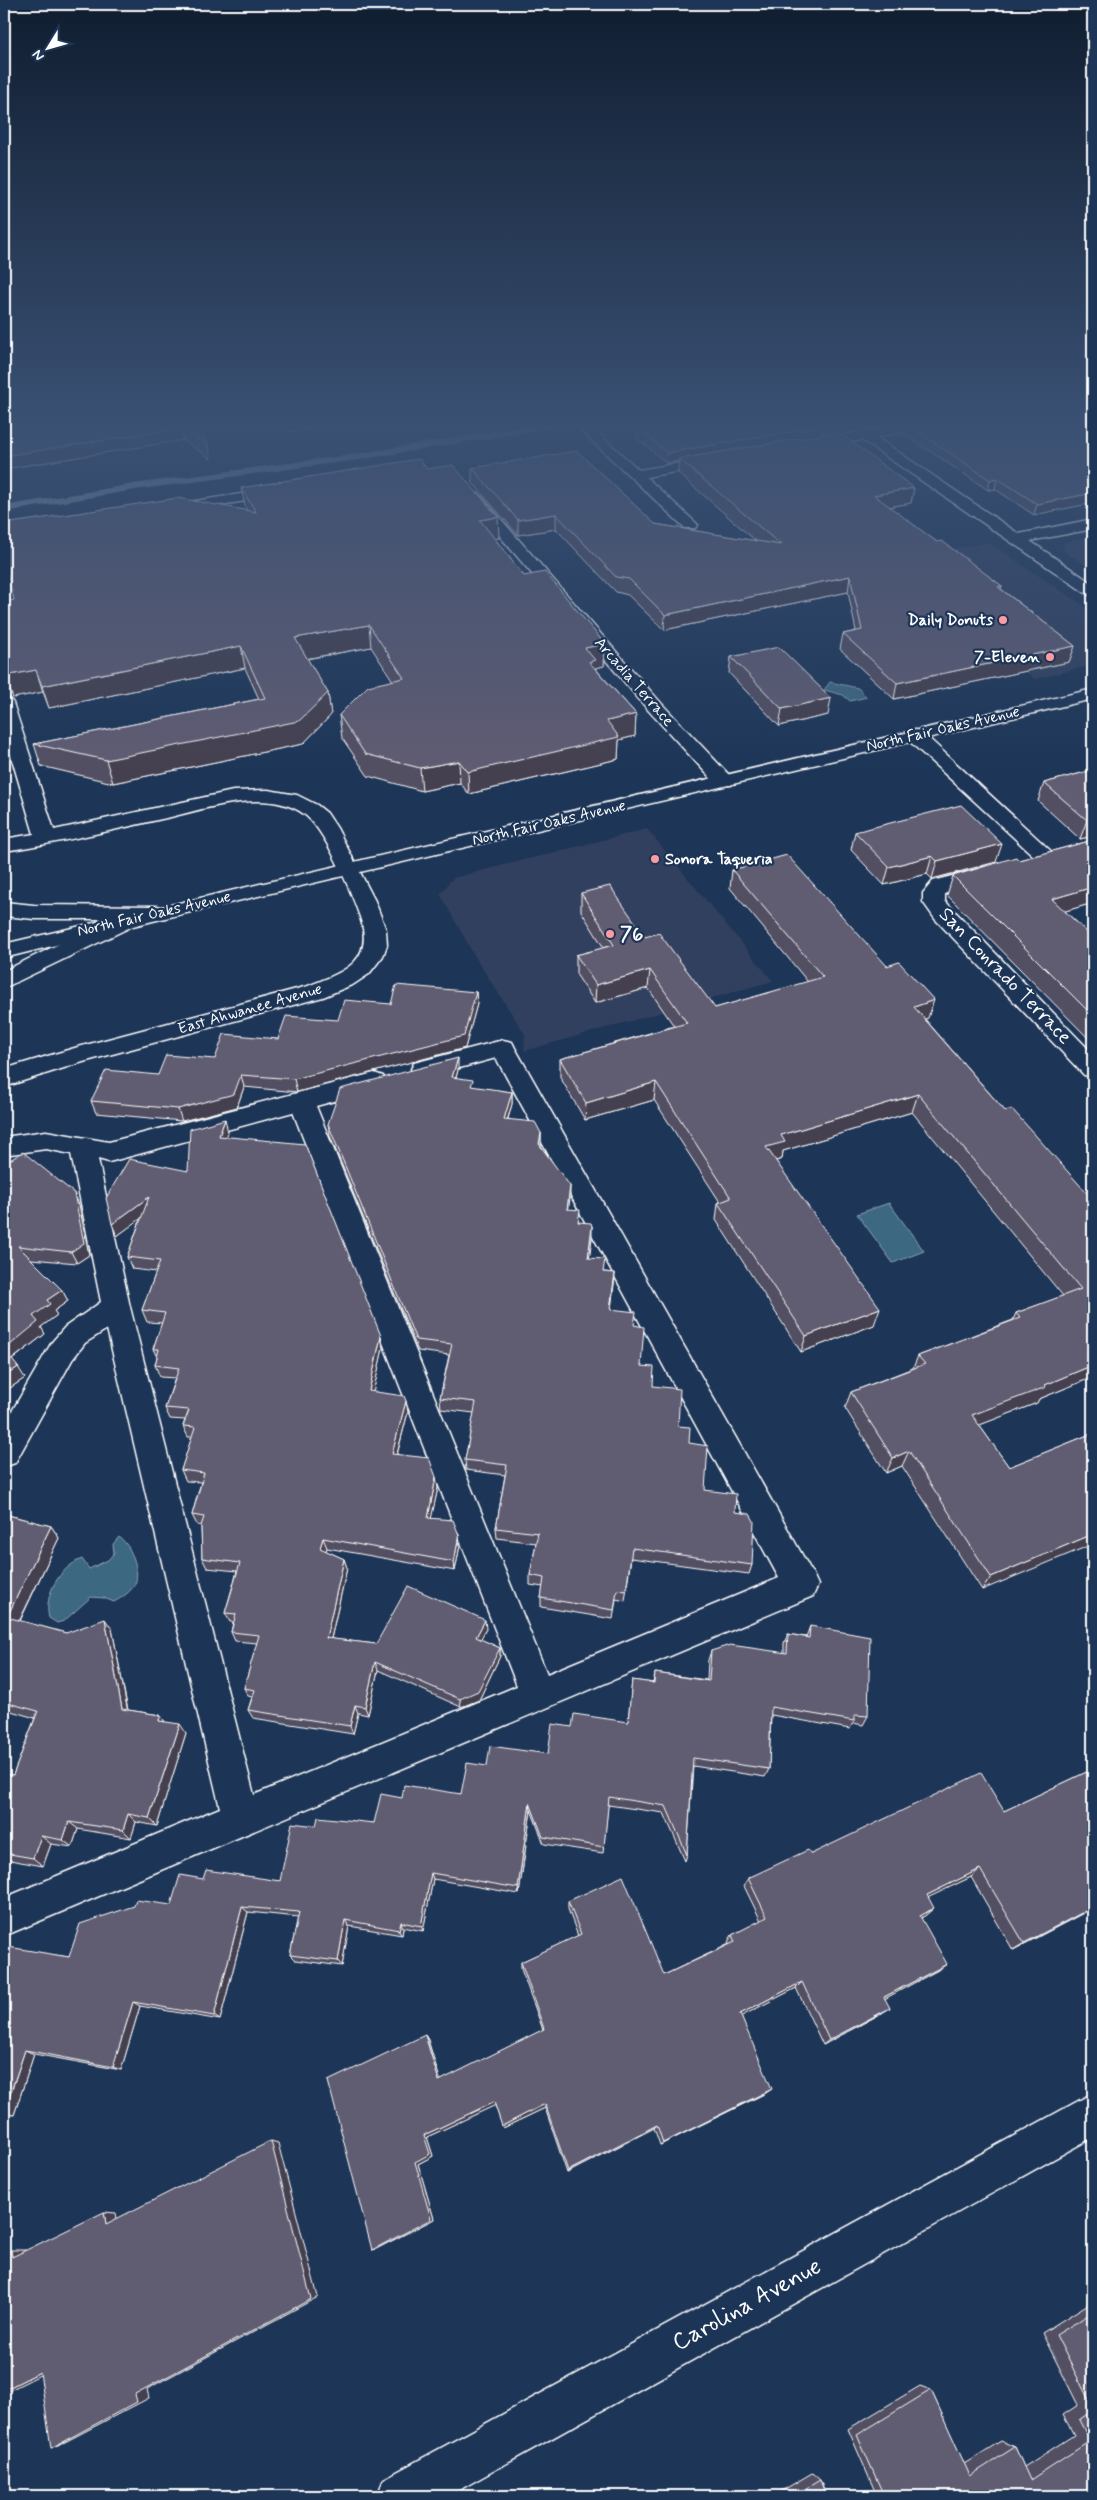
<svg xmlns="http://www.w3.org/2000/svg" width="1097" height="2500" font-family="Mynerve,sans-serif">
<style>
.built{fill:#31415f}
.water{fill:#3d6882;stroke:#8ba4b4}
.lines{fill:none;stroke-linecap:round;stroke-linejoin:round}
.stream{stroke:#8ba4b4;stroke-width:6}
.minor-casing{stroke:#fff;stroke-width:3}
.major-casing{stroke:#fff;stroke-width:3}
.highway-casing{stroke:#fff;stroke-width:3}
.minor{fill:#1d3557;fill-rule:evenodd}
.major{fill:#1d3557;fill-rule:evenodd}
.highway{fill:#1d3557;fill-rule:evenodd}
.wall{fill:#534f62;stroke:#fff}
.shaded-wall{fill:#444050;stroke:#fff}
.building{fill:#615c72;stroke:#fff}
.poi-dot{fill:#ff9aa2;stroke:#1d3557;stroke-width:2}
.labels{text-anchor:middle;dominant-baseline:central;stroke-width:4.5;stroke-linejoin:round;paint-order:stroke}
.far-poi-label{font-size:16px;font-weight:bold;fill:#fff;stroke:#1d3557;text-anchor:end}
.far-street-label{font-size:16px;fill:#fff;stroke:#1d3557}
.poi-label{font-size:20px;font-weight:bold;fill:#fff;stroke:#1d3557;text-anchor:start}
.street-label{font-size:20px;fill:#fff;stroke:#1d3557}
.near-street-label{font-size:24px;fill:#fff;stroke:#1d3557}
</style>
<rect width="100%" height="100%" fill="#1d3557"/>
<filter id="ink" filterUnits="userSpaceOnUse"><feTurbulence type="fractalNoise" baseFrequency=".02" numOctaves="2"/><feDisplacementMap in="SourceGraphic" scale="10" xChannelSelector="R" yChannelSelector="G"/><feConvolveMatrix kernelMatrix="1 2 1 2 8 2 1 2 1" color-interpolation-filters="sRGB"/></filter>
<g filter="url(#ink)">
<!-- built -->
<g class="built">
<path d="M1093,536v34l-29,-18 -2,-6 3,-4z"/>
<path d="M988,542l105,70v53l-58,14 -145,-117z"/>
<path d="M647,829l126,152 -249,70 1,-17 -47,-72 -38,-68 13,-16z"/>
</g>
<!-- water -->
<g class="water">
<path d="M830,682l28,6 9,9 -17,4 -7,-6 -19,-5z"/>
<path d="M889,1203l35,48 -31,12 -36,-49z"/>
<path d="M119,1537c11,7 22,33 16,47 -4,8 -14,14 -21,18l-10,-4 -13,-1 -27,24 -7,2 -8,-5c-6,-23 11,-51 33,-59l7,10 19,-9 6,-7 -1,-9z"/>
</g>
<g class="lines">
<!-- stream -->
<path class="stream" d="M4,509l136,-23 217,-29 192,-32"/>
<defs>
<g id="minor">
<path d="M572,422h14l53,48 77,-13 5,1 2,3 -2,3 -75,13 49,45 3,3 -3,3h-10z"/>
<path d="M913,422h32l-6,4 -63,11 143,97 74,-15v10l-63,12 63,43v12l-6,-2 -225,-154 -52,9 -7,-4 7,-4z"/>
<path d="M280,488l5,1 2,3 -2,3 -116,18 -7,-4 7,-4z"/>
<path d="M474,493l5,1 182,209 70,74 3,4 -3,4h-14l-68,-74 -180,-211 -2,-3 2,-3z"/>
<path d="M4,698l6,1 3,4 41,127 179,-39 35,-1 29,5 20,10 10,8 10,15 38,73 11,29 1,15 -4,11 -14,18 -15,10 -31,13 -240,65 -79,25v-18l74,-22 230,-61c36,-14 67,-24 52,-69 -9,-26 -35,-88 -56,-103 -14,-10 -30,-13 -47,-13 -29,0 -58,9 -86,16 -55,12 -111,26 -167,34v-12l30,-5 -30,-102z"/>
<path d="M915,730l7,2 130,120 3,4 -3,4 -7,2 -7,-2 -130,-120 -2,-4 2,-4z"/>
<path d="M986,867l7,1 4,5 -4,5 -44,13 -4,3v7l148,153v23l-9,-2 -149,-156 -12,-17v-9l10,-12z"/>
<path d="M503,1040l9,2 3,6 298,526 5,11 -5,11 -809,340v-38l216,-90 -113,-479 -22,14 -13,17 -57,103 -11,4v-42l48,-83 13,-15 36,-25 -30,-148 -25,-5 -42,6v-18l42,-6 63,11 265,-69 9,3 3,6 -3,6 -67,18 231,568 232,-96 -283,-520 -73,20 -9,-3 -3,-6 3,-6zM293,1112l224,574 -263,109 -124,-488 -32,-148 11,3z"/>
<path d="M1093,2093v44l-645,359h-71l7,-17z"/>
</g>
<path id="major" d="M1093,689v10l-936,221 -153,38v-14z"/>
<path id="highway" d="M4,902l30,3 123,1 8,2 3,5 -3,5 -25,2 -3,4 -133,64v-17l106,-52h-76l-30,-3z"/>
</defs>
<!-- minor casing -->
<use href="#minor" class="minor-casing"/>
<!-- major casing -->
<use href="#major" class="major-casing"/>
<!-- highway casing -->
<use href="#highway" class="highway-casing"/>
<!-- minor -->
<use href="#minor" class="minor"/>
<!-- major -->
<use href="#major" class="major"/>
<!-- highway -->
<use href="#highway" class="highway"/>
</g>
<!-- wall -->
<g class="wall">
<path d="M194,422l15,25 2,12 -28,-19 -179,29z"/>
<path d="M279,422h43l1,4 -37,6z"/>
<path d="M1093,422l-59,93 -39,-26 -7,1 -84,-56 2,-10z"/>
<path d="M637,427l185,8 92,53 -3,15 -22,4 48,35 65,44 -1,3 74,57 -6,16 -175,37 -54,-50 3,-15 13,-3 -8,-39 -184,38 -36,-35 -12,-3 -60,-63 -38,6 -46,-53v-14l183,56 101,17 -78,-68 1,-12 -13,2 -30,-26z"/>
<path d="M427,469l72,69 -4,1 29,37 81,68 -1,22 -9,2 41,46 -1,22 -16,4 -1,19 -149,35 -9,-11 -38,8 -54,-15 -26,-38 -3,-23 54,-34 -22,-34 -64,12 21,34 3,22 -28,29 -190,39 -72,-17 -7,-22 225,-45 -14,-31 -196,40 -6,-16 -30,6 -8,-22 9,-76 232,-90 -5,-22z"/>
<path d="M731,657l97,58 -49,11 -50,-53z"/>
<path d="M1093,770v66l-13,3 -42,-38 6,-18z"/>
<path d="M855,832l141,30 -64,17 -5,-5 -43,11 -33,-35z"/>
<path d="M1093,840v63l-28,8 28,27v105l-146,-148 6,-19 66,-16z"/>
<path d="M732,870l196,148 -3,1 80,92 88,89v177l-54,22 -2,4 -58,22 30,42 84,-34 -111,157 -80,-124 -16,7 -41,-65 6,-16 62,-24 5,-12 95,-36 3,-7 47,-17 -151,-184 -129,39 -1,8 -6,2 98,164 -73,27 -85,-132 2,-17 2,-1 -66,-102 -69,20 -25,-43v-18l114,-33 -26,-38 -53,15 -19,-29v-19l28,-7 -23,-37v-18l64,44 70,71 93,-26 -78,-94z"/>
<path d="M476,992l1,12 -12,44 -168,44 -53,-5 -7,20 -55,14 -86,-8 -5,-12 67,-26 57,-16 176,-55z"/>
<path d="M458,1070l-2,8 17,9 39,5v12l-4,15 33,14v14l29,51 -2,11 24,29 -3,20 15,14 11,1 -4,37 23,15 7,41 48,77 16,47 30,22 17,53 -3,9 -118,-16 -6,43 -9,-2 -3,20 -72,-12v-9l2,-11 -13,-2v-10l6,-32 -39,-5 -1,-10 9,-53 -39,-5 -1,-10 9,-47 -33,-4 -1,-11 9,-43 -31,-4 -88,-215 -2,-12z"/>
<path d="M228,1132l-2,5 155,199 2,12 -10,44 33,9 2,11 -11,43 41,33 -7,30 28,17 1,10 -5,26 -128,-23 -1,3 18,8 3,9 -16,71 45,5 110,-15 -6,10 20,9v8l-21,44 -18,7 -83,-37 -10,45 -10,-2 -5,21 -100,-16 -5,-8 4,-13 -4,-1 -4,-8 13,-45 -22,-2 -4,-9 2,-10h-3l-5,-9 12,-42 -30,-3 -5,-10 -1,-32 -4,-1 -5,-10 9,-33 -15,-1 -5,-11 11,-33h-4l-5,-11 2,-6 -15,-1 -5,-11 10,-30 -15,-1 -5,-12 2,-8 -4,-8 9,-26 -15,-1 -5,-12 14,-38 -24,-3 -5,-12 14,-39 -24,18 71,-65z"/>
<path d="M10,1160l64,33 5,12 10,50 -12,8 -46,-4 31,31 6,11 -14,10 3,4 -16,12 4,7 -33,26 13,18 -21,14z"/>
<path d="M4,1514l47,12 8,12 -39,83 46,12 46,-4 16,81 32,5 5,7 21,11 -29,93 -21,-4 -5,16 -53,-9 -6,18 -21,-3 -8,22 -39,-7v-85l9,1 22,-57 -31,-9z"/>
<path d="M810,1626l58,90 -5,9 -10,-2 -3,6 -79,-14 -2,54 -4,8 -72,-11 -6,89 -2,6 -21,-48 -56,-8 -5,48 -59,-9 -13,-34 -12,84 -86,-15 -10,52 -20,-4 -1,8 -53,-9 -7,40 -47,-6 -5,-5 8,-38 -50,-5 -28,108 -80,-14 -19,64 -87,-16 -20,61 -10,-2v-165l65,9 102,-52 32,-26 77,2 36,-55 58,-3 28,-25 59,-4 26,-28 61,-12 24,-27 56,-5 4,-42 21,3 2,-10 52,7 1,-20 3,-9 73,2v-10l4,-9 18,3z"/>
<path d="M1093,1737v7l-2,-4z"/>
<path d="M1093,1769v139l-80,42 -42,-73 -43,20 -2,18 -5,3 17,52 -53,28 -3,15 -59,32 -27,-57 -55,28 25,77 -106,52 -6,-17 -87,45 -22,-65 -42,20 -8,-23 -68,32 6,19 -15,8 16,55 -58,30 -4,1 53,-215 3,5 12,41 103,-51 -22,-61v-7l57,-26 -10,-27v-8l96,74 65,-31 -1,-2 4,-7 29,-14 -17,-35 4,-8 63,-24 193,-43z"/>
<path d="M1093,2301v195h-216l-29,-67 72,-43 11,4 33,74 37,-23 14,6 9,20 50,-32 -11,-20 15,-10 -36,-72z"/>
<path d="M812,2473l8,7 6,16h-53z"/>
</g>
<!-- shaded-wall -->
<g class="shaded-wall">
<path d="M4,422h26l-26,5z"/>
<path d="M285,422h37l1,4 -37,6z"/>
<path d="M890,422h9l-9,2z"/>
<path d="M823,426l-1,10 -143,23v2l-13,2 1,-10z"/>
<path d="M181,428l2,12 -179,29v-13z"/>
<path d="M997,478l-2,11 -7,1 2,-10z"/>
<path d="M914,488l-3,15 -40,7 3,-15z"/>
<path d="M1093,493v10l-59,12 3,-11z"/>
<path d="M556,514v15l-38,6v-15z"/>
<path d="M498,517l1,21 -18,3 -1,-21z"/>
<path d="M850,576l-2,16 -184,38 1,-15z"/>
<path d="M369,625l2,22 -72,13 -4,-22z"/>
<path d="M605,644l-1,22 -9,2 -1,15 -9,-35z"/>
<path d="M241,646l4,22 -196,40 -7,-22z"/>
<path d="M1075,646l-6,16 -175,37 3,-16z"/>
<path d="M36,670l7,22 -30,6 -8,-22z"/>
<path d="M328,693l3,22 -28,29 -190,39 -7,-23z"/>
<path d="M831,698l-3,17 -49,11 3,-17z"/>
<path d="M636,714l-1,22 -16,4 -1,19 -149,35 -1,-22 139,-51z"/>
<path d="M459,761l1,22 -38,8 -2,-23z"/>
<path d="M1093,819v17l-13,3 7,-19z"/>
<path d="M1002,844l-6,18 -64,17 5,-18z"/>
<path d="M932,856l-5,18 -43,11 5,-18z"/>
<path d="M1093,887v16l-48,14 7,-18z"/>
<path d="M650,970l-2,18 -53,15 1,-18z"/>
<path d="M476,992l1,12 -12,44 -168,44 -3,-13z"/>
<path d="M934,1000l-6,18 -20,7 6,-18z"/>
<path d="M458,1058v12l-5,19 -1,-12z"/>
<path d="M241,1075l3,12 -7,20 -55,14 -4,-12z"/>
<path d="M656,1082l-2,18 -69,20 1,-17z"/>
<path d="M512,1092v12l-8,27v-12z"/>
<path d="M918,1094l-6,18 -129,39 -1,8 -19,6 3,-18 15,-12z"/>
<path d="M225,1119l3,13 -6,16 -3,-12z"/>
<path d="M541,1133v12l-2,11v-12z"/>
<path d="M570,1186v12l-3,23v-12z"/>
<path d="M74,1193l5,12 10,50 -12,8 -6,-11z"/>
<path d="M149,1197l5,12 -37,27 -5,-12z"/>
<path d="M592,1226v12l-4,31v-11z"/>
<path d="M615,1273l-1,12 -5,36 1,-12z"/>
<path d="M62,1290l6,11 -14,10 3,4 -16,12 4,7 -35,27 -6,-11 43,-50z"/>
<path d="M880,1308l-6,17 -73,27 5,-16z"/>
<path d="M381,1336l2,12 -12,54 -2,-11z"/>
<path d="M1093,1365v12l-54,22 -2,4 -73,28 8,-16z"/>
<path d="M18,1367l7,11 -21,14v-15z"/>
<path d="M406,1401l2,11 -14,53 -2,-11z"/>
<path d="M909,1451l-7,15 -16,7 7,-15z"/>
<path d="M436,1477l2,11 -9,40 -1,-10z"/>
<path d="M51,1526l8,12 -43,90 -9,-11z"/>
<path d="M1093,1534v10l-111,46 9,-13z"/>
<path d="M459,1535l1,10 -5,26 -1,-9z"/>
<path d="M323,1538l4,10 -4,10 -3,-10z"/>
<path d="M344,1559l3,9 -18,79 -3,-9z"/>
<path d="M105,1619l7,10 17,89 -7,-9z"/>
<path d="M485,1620l1,9 -9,17 -1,-9z"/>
<path d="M500,1648v8l-21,44 -18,7 -1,-8z"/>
<path d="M375,1662l3,8 -10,45 -3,-8z"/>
<path d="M355,1705l3,8 -5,21 -3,-8z"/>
<path d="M160,1715l7,10 -8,-4z"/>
<path d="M180,1724l6,9 -29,93 -8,-8z"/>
<path d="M530,1803l1,7 -12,84 -1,-6z"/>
<path d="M128,1814l8,8 -5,16 -8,-8z"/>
<path d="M69,1822l9,7 -6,18 -9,-7z"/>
<path d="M41,1836l10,8 -8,22 -10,-8z"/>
<path d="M980,1869l-9,8 -52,25 8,-7z"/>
<path d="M431,1873l2,6 -10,52 -2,-5z"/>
<path d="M242,1907l6,5 -28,108 -6,-4z"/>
<path d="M1093,1907v1l-80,42 11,-7z"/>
<path d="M934,1908l-8,7 -14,8 8,-7z"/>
<path d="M345,1920l4,6 -7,40 -4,-5z"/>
<path d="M401,1922l2,5 -1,8 -3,-5z"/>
<path d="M947,1964l-9,6 -61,33 7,-6z"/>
<path d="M802,1982l-6,6 -60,31 4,-5z"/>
<path d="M133,2002l7,4 -19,64 -8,-3z"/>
<path d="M890,2008l-8,5 -59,32 6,-5z"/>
<path d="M425,2035l3,5 14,45 -3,-4z"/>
<path d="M25,2050l9,4 -20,61 -10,-2z"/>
<path d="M772,2089l-6,4 -106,52 3,-2z"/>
<path d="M494,2102l2,3 -69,32 6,19 -15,8 16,55 -58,30 -4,1 43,-88 9,-27z"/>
<path d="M545,2104v4l-42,20 -1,-2z"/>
<path d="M657,2125l-3,3 -87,45 1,-2z"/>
<path d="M271,2141l7,2 40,154 -171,92 2,9 -84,44 -14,6 84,-54z"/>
<path d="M104,2212l12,1 2,11h-12z"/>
<path d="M11,2250h15l1,7h-15z"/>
<path d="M54,2368l-50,25v-3l36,-18z"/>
</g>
<!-- building -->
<g class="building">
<path d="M30,422h164l15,25 -28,-19 -177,28v-29z"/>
<path d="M667,422h151l5,4 -156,27 -30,-26z"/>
<path d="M915,422h178v71l-56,11 -40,-26 -7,2 -84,-56z"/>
<path d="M838,432l76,56 -40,7 63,47 5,-1 60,45 -4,1 77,59 -178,37 -54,-49 19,-4 -12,-54 -185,39 -36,-36 -13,-2 -60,-63 -38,6 -46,-52 105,-17 78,73 126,21 -102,-86z"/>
<path d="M419,459l8,10 26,-4 45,52 -18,3 44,56 21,-4 60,72 -20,4 10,12 -6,2 47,52 -29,7 12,16 -151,35 -9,-11 -39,7 -55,-14 -26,-39 29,-29 36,-8 -35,-53 -74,13 33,55 -29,28 -193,39 -72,-16 231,-46 -24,-52 -199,40 -6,-16 -31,6 -1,-5v-69l10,-2 -10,-38v-38l174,-26 78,14 -15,-24z"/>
<path d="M779,647l52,51 -49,11 -51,-52z"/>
<path d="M1093,770v49l-6,1 -43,-37z"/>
<path d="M961,805l41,39 -65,17 -5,-5 -43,11 -34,-35z"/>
<path d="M1093,840v47l-41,12 41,39v78l-140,-140 63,-19 3,3z"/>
<path d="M787,855l100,111 12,-4 35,38 -20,7 91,104 7,-2 81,91v165l-48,20 1,2 -74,28 37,52 84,-34v101l-102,43 -82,-126 -16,7 -42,-66 74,-28 -7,-8 102,-38 -4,-5 65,-24 -163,-195 -137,41 4,7 -19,5 114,161 -74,28 -88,-133 13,-5 -75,-116 -70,21 -26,-44 127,-36 -37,-53 -54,15 -20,-30 38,-10 -33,-52 29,-7 35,51 14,-4 56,75 108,-31 -91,-107z"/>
<path d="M396,985l80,7 -12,44 -170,43 -53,-4 -7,19 -56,15 -87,-8 15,-31 52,5 8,-20 49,4 9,-25 54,5 8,-23 52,4 6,-20 47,4z"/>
<path d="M458,1058l-6,19 21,3 -2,6 41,6 -8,27 31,3 6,11 -2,11 31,42 -3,23 13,1 -2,12 13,1 1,3 -4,32 17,1 -2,13 12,1 -5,36 26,3 -2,13 10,2 -3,39 13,1 -1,19 27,3 -2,37 12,1 -1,16 19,3 -3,44 31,4 -1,18 15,2 4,7 -2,44 -120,-17 -6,43 -9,-1 -3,20 -73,-12 3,-20 -14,-3 8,-42 -42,-5 11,-63 -42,-5 11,-58 -36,-4 12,-54 -36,-4 -88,-216 12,-35z"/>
<path d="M225,1119l-6,17 86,8 76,192 -12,55 35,5 2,5 -14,53 37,4 7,19 -8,41 25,2 6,15 -5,27 -131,-24 -3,10 24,11 -18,79 50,6 32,-58 77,34 -9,17 24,11 -22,43 -18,8 -85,-37 -10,45 -10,-2 -5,21 -102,-16 7,-20 -11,-2 15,-53 -28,-3 5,-18 -11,-1 15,-50 -38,-5 -1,-32 3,-9 -12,-2 12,-42 -23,-3 14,-43 -12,-1 6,-16 -24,-2 14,-40 -24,-3 4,-16h-6l12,-36 -23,-3 18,-49 -33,-4 22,-60 -37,27 -6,-26 23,-39 59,12 2,-42z"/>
<path d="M23,1152l51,41 10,50 -13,9 -53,-6 44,44 -15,10 3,4 -17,12 5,6 -34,28v-195l6,5z"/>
<path d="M4,1350l14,17 -14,10z"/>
<path d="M4,1514l47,12 -44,91 59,16 39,-14 17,90 38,6 -1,6 21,3 -31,94 -21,-4 -5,16 -54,-8 -6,18 -22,-4 -8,22 -29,-5v-79l9,1 25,-64 -34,-9z"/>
<path d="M810,1626l60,11 -2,79 -14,-1v6l-83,-14 -2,62 -76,-11 -6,97 -21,-49 -57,-9 -5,50 -61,-10 -13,-34 -12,85 -87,-15 -10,53 -20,-4 -2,8 -54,-10 -7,41 -48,-6 9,-43 -57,-5 -28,109 -81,-14 -20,65 -88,-17 -21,62v-164l4,-1 61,10 11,-33 54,-18 2,-6 35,5 9,-30 23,4 3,-9 74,11 12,-58 24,3 2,-9 56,6 7,-29 21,4 2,-13 57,9 6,-31 20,3 3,-20 58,8 4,-30 20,3 2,-13 54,8 4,-42 22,3 1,-10 54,8 2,-30 19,-6 57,8 1,-19 21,4z"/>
<path d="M1093,1769v138l-69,36 -44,-74 -53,26 7,13 -14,8 27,48 -63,33 6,11 -61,32 -27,-58 -62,32 32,75 -109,54 -6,-18 -89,46 -23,-67 -43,22 -8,-24 -70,33 6,19 -15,8 16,57 -59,31 -44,-169 97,-46 14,46 105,-52 -23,-67 60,-28 -13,-33 55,-25 41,99 71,-33 -3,-7 35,-18 -19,-39 60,-28 3,4 170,-81 23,38z"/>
<path d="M271,2141l40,158 -176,95 2,8 -86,46 -11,-76 -36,18v-136l7,-4 1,7 92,-45 2,12z"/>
<path d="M1093,2312v96l-37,-73z"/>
<path d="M931,2390l39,86 45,-29 15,33 60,-39 -11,-21 14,-10v86h-209l-27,-61z"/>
<path d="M820,2480l6,16h-33z"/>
</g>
</g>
<!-- sky -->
<linearGradient id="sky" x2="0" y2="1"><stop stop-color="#101d30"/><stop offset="0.55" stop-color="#3a5174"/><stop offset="1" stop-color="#3a5174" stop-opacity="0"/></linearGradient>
<rect width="1097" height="772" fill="url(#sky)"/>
<!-- markers -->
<g class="poi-dot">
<circle cx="1003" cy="620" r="5"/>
<circle cx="1050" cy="657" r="5"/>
<circle cx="655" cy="859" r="5"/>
<circle cx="610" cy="934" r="5"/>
</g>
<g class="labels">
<!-- far-poi labels -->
<g class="far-poi-label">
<text x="993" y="620">Daily Donuts</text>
<text x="1040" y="657">7-Eleven</text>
<text x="665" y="859" text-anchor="start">Sonora Taqueria</text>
</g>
<!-- far-street labels -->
<g class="far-street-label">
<text transform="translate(634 682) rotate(49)">Arcadia Terrace</text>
<text transform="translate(943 729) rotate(-13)">North Fair Oaks Avenue</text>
<text transform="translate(549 823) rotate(-13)">North Fair Oaks Avenue</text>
<text transform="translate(154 914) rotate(-13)">North Fair Oaks Avenue</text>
<text transform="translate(250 1009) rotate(-16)">East Ahwanee Avenue</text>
</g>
<!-- poi labels -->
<g class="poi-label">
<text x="620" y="934">76</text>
</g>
<!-- street labels -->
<g class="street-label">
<text transform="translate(1005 976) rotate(46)">San Conrado Terrace</text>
</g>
<!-- near-street labels -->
<g class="near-street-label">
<text transform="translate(747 2305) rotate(-29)">Carolina Avenue</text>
</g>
</g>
<!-- margin -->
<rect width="1097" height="2500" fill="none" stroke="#1d3557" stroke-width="20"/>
<rect x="10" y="10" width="1077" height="2480" fill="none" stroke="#fff" stroke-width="2" filter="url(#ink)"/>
<!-- north arrow -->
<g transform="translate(48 48) rotate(233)" stroke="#1d3557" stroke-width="4" paint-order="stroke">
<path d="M0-4L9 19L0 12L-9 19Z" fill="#ffffff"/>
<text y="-8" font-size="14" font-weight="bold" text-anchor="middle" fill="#ffffff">N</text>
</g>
</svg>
